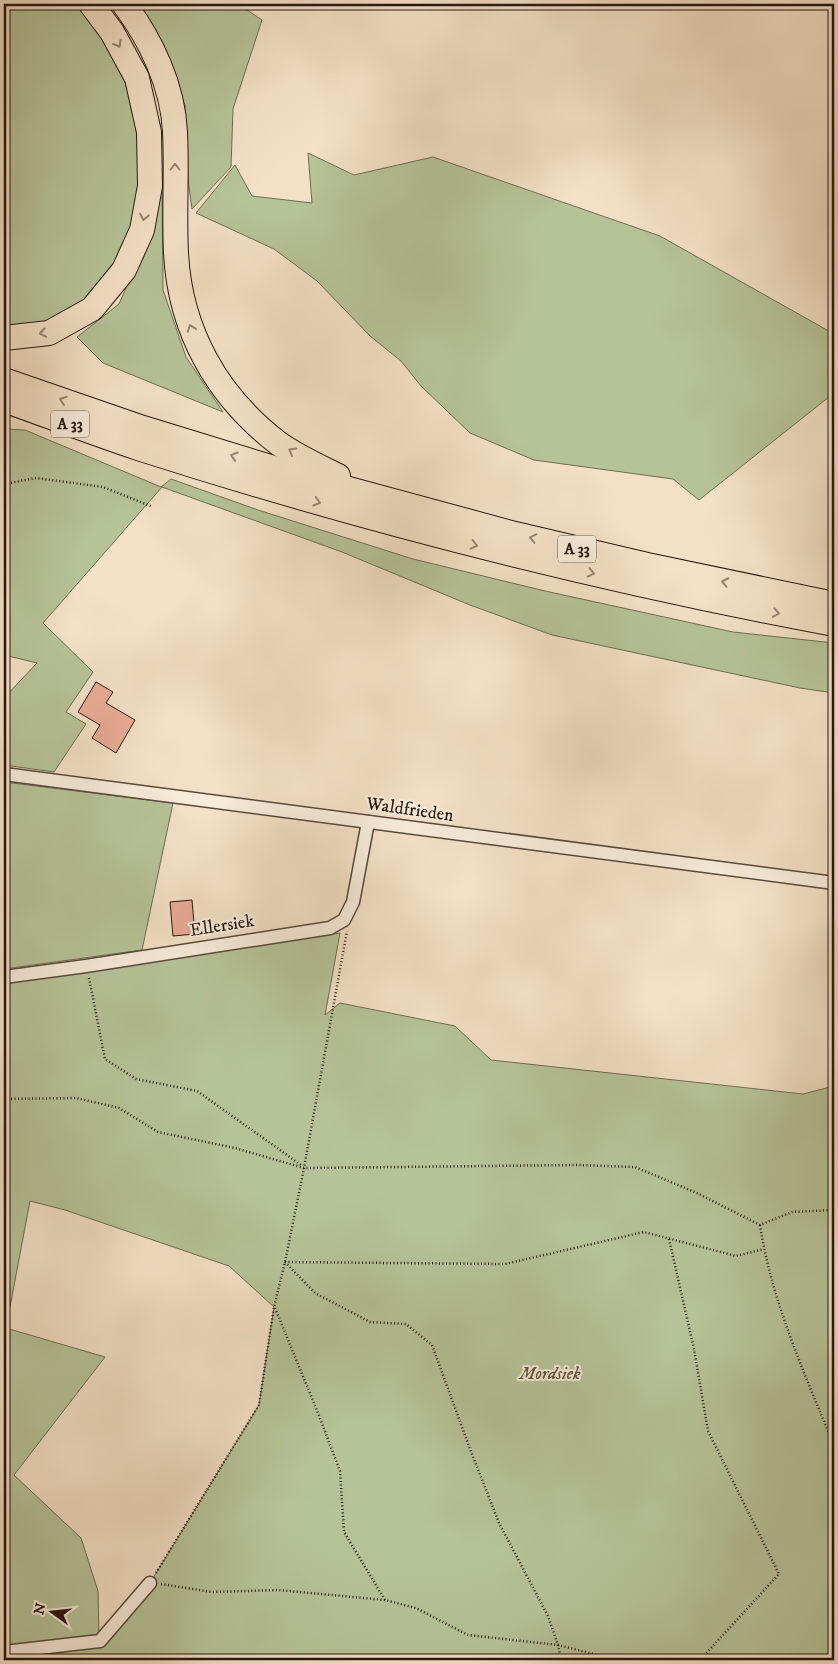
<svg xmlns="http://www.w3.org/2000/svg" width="838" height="1664" font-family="'IM FELL DW Pica',serif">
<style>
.green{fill:#b6c399;stroke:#6e6d54;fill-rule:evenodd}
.building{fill:#eaab96;stroke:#26170e}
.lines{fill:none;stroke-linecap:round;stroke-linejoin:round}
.street-casing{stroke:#59493c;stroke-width:15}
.highway-casing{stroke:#26170e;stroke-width:26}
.path{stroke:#26170e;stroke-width:2.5;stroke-dasharray:1 2.5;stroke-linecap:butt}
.street{stroke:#f7ebda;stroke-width:12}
.highway{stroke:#f3e0c6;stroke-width:24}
.oneway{stroke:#978673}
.labels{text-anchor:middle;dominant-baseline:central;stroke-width:4;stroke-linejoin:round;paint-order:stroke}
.shield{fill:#f7ebda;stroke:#65574b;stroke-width:1}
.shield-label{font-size:16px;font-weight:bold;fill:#26170e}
.street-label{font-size:18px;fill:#26170e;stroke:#f7ebda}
.park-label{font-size:18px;font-style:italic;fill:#58533f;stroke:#f7ebda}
</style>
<rect width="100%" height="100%" fill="#f3e0c6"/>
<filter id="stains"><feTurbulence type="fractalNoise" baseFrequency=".004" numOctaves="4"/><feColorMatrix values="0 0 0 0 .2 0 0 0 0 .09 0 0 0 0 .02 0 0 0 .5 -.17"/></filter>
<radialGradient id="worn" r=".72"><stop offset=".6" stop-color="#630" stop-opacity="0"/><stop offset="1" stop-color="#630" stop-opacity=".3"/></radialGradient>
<!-- green -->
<g class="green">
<path d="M4,4h76l22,27 22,48 15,47 2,55 -7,42 -19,41 -27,37 -39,22 -45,5z"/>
<path d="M139,4h99l24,16 -29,89 -2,58 -39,42 -4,-30 -3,-74 -25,-62z"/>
<path d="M308,153l46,22 79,-18 227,79 174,98v59l-135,107 -26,-21 -139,-19 -64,-27 -49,-47 -20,-25 -31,-25 -53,-55 -43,-32 -78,-36 39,-48 17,31 60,7z"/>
<path d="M162,185l1,105 23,67 37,55 -120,-49 -26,-26 42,-33 34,-78z"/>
<path d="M4,429l21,1 136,57 10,-8 87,31 155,49 132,32 188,41 101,11v50l-34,-5 -248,-53 -82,-30 -128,-53 -180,-65 -119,136 50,49 -27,40 20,12 -32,48 -50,-7v-67l33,-35 -33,-8z"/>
<path d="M4,782l169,21 -31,147 -138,19z"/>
<path d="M340,933l-15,82 15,-12 115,23 36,34 312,34 31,-8v574h-830v-677zM30,1201l35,9 164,56 45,41 -15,98 -109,178 -51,57 -1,-49 -17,-53 -67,-63 91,-118 -99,-29z"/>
</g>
<!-- building -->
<g class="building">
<path d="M96,682l17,10 -7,11 29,17 -19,33 -24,-15 8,-13 -22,-13z"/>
<path d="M192,900l3,34 -22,2 -3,-34z"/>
</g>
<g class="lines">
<defs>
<g id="street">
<path d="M4,774l830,109"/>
<path d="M4,977l82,-11 244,-38 14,-8 9,-18 15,-80"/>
<path d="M4,1652l96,-11 50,-58"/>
</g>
<g id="highway">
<path d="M124,4c27,36 49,82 51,128 2,40 -1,81 1,121 4,78 41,143 102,190 18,13 40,23 60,33"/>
<path d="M4,338l45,-5 43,-24 32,-39 18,-40 8,-44 -1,-54 -12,-54 -25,-46 -21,-28"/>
<path d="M4,380l139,48 147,45 225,61 132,31 187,39"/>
<path d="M4,400c45,16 89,33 134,48 228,73 461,132 696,176"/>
</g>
</defs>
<!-- street casing -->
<use href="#street" class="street-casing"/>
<!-- highway casing -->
<use href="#highway" class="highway-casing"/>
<!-- path -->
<g class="path">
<path d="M4,484l32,-6 67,9 50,20"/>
<path d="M89,978l16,81 31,20 61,12 104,74"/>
<path d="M4,1099l72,-1 43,10 39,24 77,16 69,20 274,-3 57,2 62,26 63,32 32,-13 42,-2"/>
<path d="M760,1225c12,78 45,149 74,221"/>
<path d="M669,1239l25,110 14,82 71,143 -79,86"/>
<path d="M285,1262l30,31 55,29 36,2 26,21 38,104 29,74 49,93 10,29 3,15"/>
<path d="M285,1262l220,2 139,-32 92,24 28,-7"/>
<path d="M275,1308l43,105 22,58 4,61 41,68"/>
<path d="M156,1573l103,-168 15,-98 11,-45 19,-94 43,-237"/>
<path d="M161,1584l51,8 66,-2 107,10 31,8 52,27 90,10 59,15"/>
</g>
<!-- street -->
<use href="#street" class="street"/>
<!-- highway -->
<use href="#highway" class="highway"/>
</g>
<!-- one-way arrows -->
<defs><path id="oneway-chevron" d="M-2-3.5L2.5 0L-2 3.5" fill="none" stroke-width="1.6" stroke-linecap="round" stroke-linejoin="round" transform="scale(1.25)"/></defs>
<g class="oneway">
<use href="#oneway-chevron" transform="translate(118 44) rotate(61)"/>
<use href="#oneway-chevron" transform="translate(175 167) rotate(-90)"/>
<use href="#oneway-chevron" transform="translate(144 217) rotate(101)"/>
<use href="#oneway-chevron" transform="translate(191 328) rotate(-110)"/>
<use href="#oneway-chevron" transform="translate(43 333) rotate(170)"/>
<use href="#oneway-chevron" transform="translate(63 400) rotate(-161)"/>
<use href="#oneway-chevron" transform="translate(292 451) rotate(-150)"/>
<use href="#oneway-chevron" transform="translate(234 456) rotate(-163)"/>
<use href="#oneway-chevron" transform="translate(317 502) rotate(16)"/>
<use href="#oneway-chevron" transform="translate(533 538) rotate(-167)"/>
<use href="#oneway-chevron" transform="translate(474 545) rotate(14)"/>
<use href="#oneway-chevron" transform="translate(591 573) rotate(13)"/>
<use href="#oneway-chevron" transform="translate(725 582) rotate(-168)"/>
<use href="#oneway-chevron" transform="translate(776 613) rotate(11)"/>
</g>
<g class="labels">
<!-- shield labels -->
<g class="shield">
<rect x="51" y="410.5" width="38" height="27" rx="4"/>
<rect x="558" y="535.5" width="38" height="27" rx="4"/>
</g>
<g class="shield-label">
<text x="70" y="424">A 33</text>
<text x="577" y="549">A 33</text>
</g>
<!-- street labels -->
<g class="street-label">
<text transform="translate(410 810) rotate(8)">Waldfrieden</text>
<text transform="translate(222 926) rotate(-9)">Ellersiek</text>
</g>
<!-- park labels -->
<g class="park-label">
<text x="550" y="1374">Mordsiek</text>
</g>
</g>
<!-- margin -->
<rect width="838" height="1664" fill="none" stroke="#f3e0c6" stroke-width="20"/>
<rect x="5" y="5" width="828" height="1654" fill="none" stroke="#26170e" stroke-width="2.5"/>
<rect x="10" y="10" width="818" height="1644" fill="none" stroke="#26170e"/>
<!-- north arrow -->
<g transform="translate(52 1612) rotate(285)" stroke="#f7ebda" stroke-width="4" paint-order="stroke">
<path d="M0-4L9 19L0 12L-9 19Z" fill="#26170e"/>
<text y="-8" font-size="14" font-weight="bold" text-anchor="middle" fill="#26170e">N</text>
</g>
<rect width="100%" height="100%" filter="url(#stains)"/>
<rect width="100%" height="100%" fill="url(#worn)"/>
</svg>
